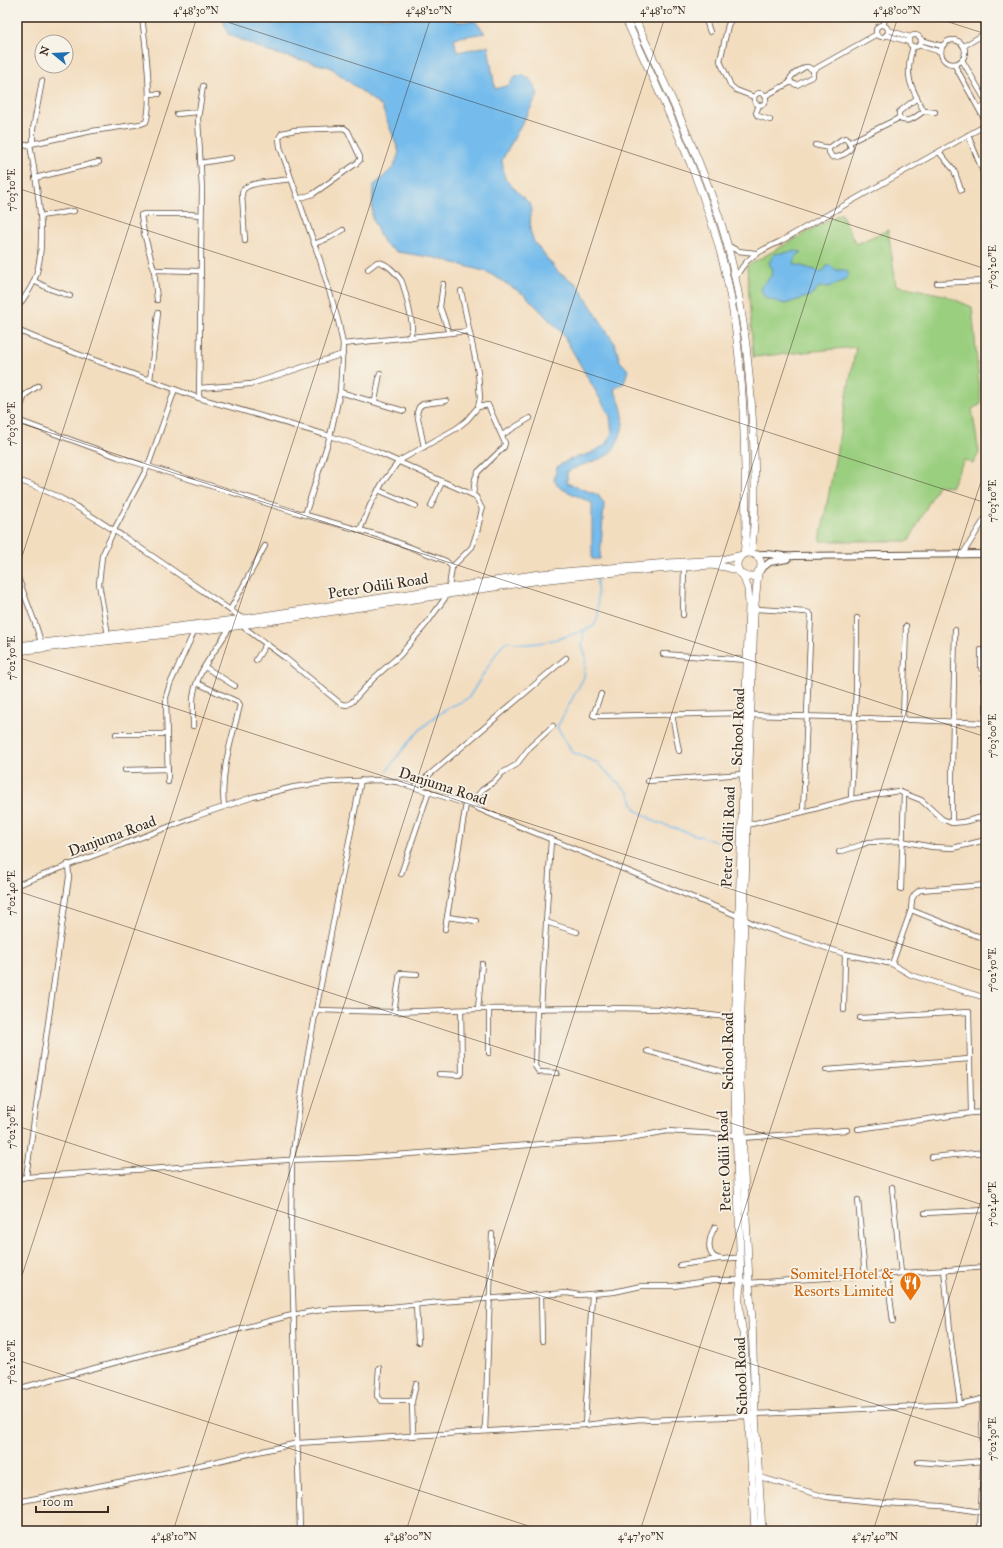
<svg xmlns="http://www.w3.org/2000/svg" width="1003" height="1548" font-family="'IM FELL Great Primer',serif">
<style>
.green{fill:#9bcf80;stroke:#6b7c4f}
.water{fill:#74bcec;stroke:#587385}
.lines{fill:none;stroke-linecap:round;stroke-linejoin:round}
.stream{stroke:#74bcec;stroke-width:1.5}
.minor-casing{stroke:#574536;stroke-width:6}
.tertiary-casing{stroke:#574536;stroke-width:8}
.secondary-casing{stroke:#574536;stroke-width:8}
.primary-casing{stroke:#574536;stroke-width:8}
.minor{stroke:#fff;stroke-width:4.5}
.tertiary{stroke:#fff;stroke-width:6}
.secondary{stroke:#fff;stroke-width:7}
.primary{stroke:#fff;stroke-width:7}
.ticks{fill:none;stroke:#3b2a1e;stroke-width:1;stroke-opacity:0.45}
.labels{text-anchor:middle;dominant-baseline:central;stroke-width:3.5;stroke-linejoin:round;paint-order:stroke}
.street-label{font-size:15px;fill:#3b2a1e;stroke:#f7f3e8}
.food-label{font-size:15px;fill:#c56008;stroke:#f7f3e8;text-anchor:end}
.neatline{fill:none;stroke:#3b2a1e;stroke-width:1.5}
.ticks-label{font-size:10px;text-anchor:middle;fill:#3b2a1e}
</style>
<rect width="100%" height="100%" fill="#f7f3e8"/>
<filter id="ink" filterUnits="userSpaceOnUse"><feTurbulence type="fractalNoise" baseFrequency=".025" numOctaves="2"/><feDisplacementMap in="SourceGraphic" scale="8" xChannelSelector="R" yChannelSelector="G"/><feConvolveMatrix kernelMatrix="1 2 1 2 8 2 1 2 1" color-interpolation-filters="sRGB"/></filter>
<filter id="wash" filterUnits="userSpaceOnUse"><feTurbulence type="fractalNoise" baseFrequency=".012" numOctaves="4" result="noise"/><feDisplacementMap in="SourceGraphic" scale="16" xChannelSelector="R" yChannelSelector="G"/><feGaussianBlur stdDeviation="0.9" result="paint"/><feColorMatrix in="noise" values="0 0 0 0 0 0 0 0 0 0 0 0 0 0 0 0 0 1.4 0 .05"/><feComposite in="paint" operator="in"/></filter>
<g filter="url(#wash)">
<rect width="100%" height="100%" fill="#f3ddbf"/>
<!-- green -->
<path class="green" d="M841,213l15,31 32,-14 8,55 48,10 28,12 9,97 -9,5 7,44 -6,11 -9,-4 -13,27 -13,-2 -29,56h-89l36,-194 -103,10 -6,-91z"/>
<!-- water -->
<g class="water">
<path d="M222,17h229l7,5 17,-1 10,12 -31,5 3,14 31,-6 7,43 14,-4 6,-9 9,-1 9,7 5,13 -36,65 3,19 26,26 -1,25 4,12 25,31 18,11 38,60 5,17 8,9 -4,13 -10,6c3,8 8,17 9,26 2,13 -7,37 -19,42 -12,6 -26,8 -37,15v11l31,12 6,9 -4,55h-8v-56l-32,-15 -6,-8 3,-13 13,-8 19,-5 16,-9 7,-12 -2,-17 -48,-83 -37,-38 -38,-23 -51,-14 -39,-6 -13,-8 -12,-26 1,-32 21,-19 5,-15 -17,-45 -52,-40 -61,-15 -41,-18z"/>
<path d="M797,251l5,1 -6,4 -2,8 28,8 7,-8 7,6h10l3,5c-7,9 -20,13 -30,12l-9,9 -25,8 -20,-6 -5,-10 11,-12 2,-6 -4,-7 5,-9z"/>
</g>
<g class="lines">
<!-- stream -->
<g class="stream">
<path d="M584,631l-2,15 4,11 -2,20 -27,50 15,25 25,11 32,30 7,17 20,12 67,22"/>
<path d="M387,771c16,-23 35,-48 60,-62 7,-5 15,-6 22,-12l32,-51 6,-5c6,1 13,3 19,3 18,0 51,-10 68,-18l4,-10 -1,-37"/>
</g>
</g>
</g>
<g filter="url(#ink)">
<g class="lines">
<defs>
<g id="minor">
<path d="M705,17l5,15"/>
<path d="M733,17l-5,8 -8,36 11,25 5,4 18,7"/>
<path d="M980,17l6,11"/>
<path d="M883,25l3,-8"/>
<circle cx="882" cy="31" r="6"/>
<path d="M888,30l22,7"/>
<path d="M886,35l23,7"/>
<circle cx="915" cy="41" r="6"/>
<circle cx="953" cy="52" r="12"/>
<path d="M921,40l21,6"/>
<path d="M919,45l22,7"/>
<path d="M913,46c-9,30 -3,40 11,65l11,1"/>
<path d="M964,46l22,-13"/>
<path d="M962,60l24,41"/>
<path d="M954,64l32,58"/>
<path d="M805,67h3l5,3v6l-16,9c-17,-5 2,-14 8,-18z"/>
<path d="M813,70l64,-36"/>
<circle cx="760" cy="99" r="6"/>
<path d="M149,94h10"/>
<path d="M765,96l26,-14"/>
<path d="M917,98l-18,14v6c8,7 18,-2 25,-7"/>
<path d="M759,105l-3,8 2,3 12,4"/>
<path d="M979,109l7,-4"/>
<path d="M177,114l21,-2"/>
<path d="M968,135l18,44"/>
<path d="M846,138l5,9c-2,6 -12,11 -19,10l-3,-5v-4l13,-9z"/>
<path d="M850,142l49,-24"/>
<path d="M33,143v-14l9,-48"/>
<path d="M815,145l14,3"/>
<path d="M17,147l75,-16 49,-7 5,-2c7,-19 -1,-82 -4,-105"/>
<path d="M939,152l15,18 7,20"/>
<path d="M200,163l31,-5"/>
<path d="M35,178l64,-16"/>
<path d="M298,199l15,-5 44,-31 3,-3v-3l-12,-26 -4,-3 -49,2 -13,3 -3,5 1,9 40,113 18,60 5,24 -3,48 -10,44 -25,79"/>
<path d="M40,216l34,-5"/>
<path d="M245,241l-3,-46c0,-2 1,-5 2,-6 7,-8 37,-8 47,-10"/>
<path d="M314,244l15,-6 14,-8"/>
<path d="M727,245l11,6 18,2"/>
<path d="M368,269l9,-7c9,0 19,11 24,18 3,5 12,43 11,49 0,2 -2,6 -3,9"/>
<path d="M154,270l46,1"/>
<path d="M735,279c12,-24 24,-27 46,-38l205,-116"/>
<path d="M34,281l16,8 20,7"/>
<path d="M937,283l49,-2"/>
<path d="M443,284l-3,23 9,26"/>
<path d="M157,300l-3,-30 -10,-37 -3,-18 4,-1h43l13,1"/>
<path d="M17,309c5,-9 12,-17 16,-26 17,-37 3,-100 -3,-139"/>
<path d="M17,330l36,15 146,53 131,38 47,16 96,43 3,2 6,12 -5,23 -5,15 -20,20"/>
<path d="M343,344l126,-13"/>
<path d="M150,380l8,-67"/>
<path d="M199,388l52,-4 92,-30"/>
<path d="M340,392l64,19"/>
<path d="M199,398l3,-209 -4,-70 5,-33"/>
<path d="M375,401l5,-28"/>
<path d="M17,417l8,-22 13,-9"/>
<path d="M17,420l101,37 177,55 86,24 65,25 6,6 -4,27 -21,29 -27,32 -26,23 -22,24 -5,3 -6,-1 -57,-47 -42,-31"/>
<path d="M502,435l28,-17"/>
<path d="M424,447l-7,-34 2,-6 4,-3 23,-3"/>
<path d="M17,480c40,12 75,36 110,59 39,26 77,53 116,80"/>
<path d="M378,490l38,16"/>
<path d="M473,495l2,-16 3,-7 26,-25 1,-4 -17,-38 -10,2"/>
<path d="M431,506l11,-24"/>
<path d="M360,530l11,-27 12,-21 16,-21 58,-33 10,-8 11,-13 2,-9 -2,-26 -17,-81"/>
<path d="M962,555l24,-38"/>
<path d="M17,575l18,48 6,19"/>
<path d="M755,609l51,3 3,1 2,2 -8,197"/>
<path d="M230,610l35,-64"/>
<path d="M683,615l1,-48"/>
<path d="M108,635l-9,-51 3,-28 12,-26 34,-64 27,-77"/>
<path d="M981,650v16l5,28v26"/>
<path d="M663,654l84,6"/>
<path d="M256,660l10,-16"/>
<path d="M205,667l30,19"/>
<path d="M197,683l41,19 2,3c-8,34 -20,66 -16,101"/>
<path d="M601,694l-8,21 2,1 150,-3"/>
<path d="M672,715l7,36"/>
<path d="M748,715l92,2 146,6"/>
<path d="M903,720l3,-94"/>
<path d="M193,726c0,-11 -1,-24 1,-34 5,-24 24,-44 36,-65"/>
<path d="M116,734h51"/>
<path d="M125,770l43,-1"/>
<path d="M648,781l95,-7"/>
<path d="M168,782l-2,-85 4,-13 24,-52"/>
<path d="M415,787l151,-129"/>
<path d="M851,799l5,-110 1,-71"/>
<path d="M470,805l12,-15 13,-9 7,-8 14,-8 14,-18 23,-21"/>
<path d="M952,823v-55l3,-138"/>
<path d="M747,825l56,-13 48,-13 47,-8 23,9 21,19 10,4 11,-1 23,-6"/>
<path d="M839,852l22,-7 7,-3 34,-1 30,6 21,1 33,-8"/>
<path d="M401,874l28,-83"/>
<path d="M17,885l180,-69 56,-19 41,-10 37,-5 47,-2 19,2 73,23 46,20 222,91 18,9 89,29 47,10 19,11 75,23"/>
<path d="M901,889l3,-95"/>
<path d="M911,910l63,25 12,3"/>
<path d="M447,917l29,4"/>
<path d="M546,922l31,10"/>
<path d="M445,929l21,-125"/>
<path d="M892,964l19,-54 1,-11 3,-5 5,-4 66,-5"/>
<path d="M478,1009l4,-45"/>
<path d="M537,1009l-2,57 4,6 18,1"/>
<path d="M541,1009l10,-170"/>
<path d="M316,1010l78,2 84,-3 137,-1 44,1 76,9"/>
<path d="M844,1010l1,-56"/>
<path d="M394,1012l6,-39 17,1"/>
<path d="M860,1018l109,-6 2,101"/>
<path d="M647,1051l88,24"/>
<path d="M489,1053v-44"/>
<path d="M826,1070l143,-11"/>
<path d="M439,1074l21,1 2,-2 -1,-63"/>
<path d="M858,1129l113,-16 15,-1"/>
<path d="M742,1138l105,-8"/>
<path d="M932,1157l54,-5"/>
<path d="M26,1177l43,-300 -1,-13"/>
<path d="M17,1179l9,-2 261,-17 69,-2 187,-14 77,-4 47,-9 69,4"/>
<path d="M892,1187l9,86"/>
<path d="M858,1200l7,76"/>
<path d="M925,1213l61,-3"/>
<path d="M715,1227c-6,10 -11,30 6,32 6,0 13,-2 19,-1"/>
<path d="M680,1265l39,-6"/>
<path d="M985,1267l1,8"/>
<path d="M944,1269l7,71 9,64"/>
<path d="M887,1275l6,46"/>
<path d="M541,1295l1,46"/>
<path d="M416,1305l2,37"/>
<path d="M379,1368l-2,28 5,5h30"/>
<path d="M17,1389l271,-73 26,-5 21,-2 56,-2 49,-5 127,-9 12,2 35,-3 27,-6h33l39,-6h28l8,3c79,-6 158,-9 237,-16"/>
<path d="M585,1425l7,-131"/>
<path d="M485,1431l7,-197"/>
<path d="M413,1436l-1,-35 4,-17"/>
<path d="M918,1462l30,2 35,-3"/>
<path d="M760,1477l66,20 59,6 56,3 40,6 2,-51 -1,-62"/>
<path d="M17,1502l143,-28 138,-31 287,-18 56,-6 8,1 100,-4 6,-2 205,-10 22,-5 4,1"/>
<path d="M300,1531l-9,-304 1,-67 11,-78 13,-72 45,-230"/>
<path d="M980,1531l1,-19"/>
</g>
<g id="tertiary">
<path d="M755,555c14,-4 25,3 39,1l192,-2"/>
<path d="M760,570l10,-8 17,-3"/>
</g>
<g id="secondary">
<path d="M625,17c39,87 84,173 103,267 17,84 17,168 18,253l-2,17"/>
<path d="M634,17c31,68 64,135 87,206 21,67 28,137 32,206 2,42 4,83 -2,124"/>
</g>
<g id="primary">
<circle cx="749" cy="565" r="12"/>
<path d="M758,572l-4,43 -13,393 -1,76 9,199 3,37 3,94 7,117"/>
<path d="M743,575l5,14 1,15 -14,427v65l6,184c-5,20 0,40 3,60l11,191"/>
<path d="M17,646l226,-27 297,-45 128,-11 53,-3 22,-5"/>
<path d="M17,651l205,-23 319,-48 64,-7 106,-8 14,2 14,4"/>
</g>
</defs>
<!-- minor casing -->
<use href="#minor" class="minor-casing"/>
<!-- tertiary casing -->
<use href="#tertiary" class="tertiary-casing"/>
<!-- secondary casing -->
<use href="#secondary" class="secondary-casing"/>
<!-- primary casing -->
<use href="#primary" class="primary-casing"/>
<!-- minor -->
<use href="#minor" class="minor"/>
<!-- tertiary -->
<use href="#tertiary" class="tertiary"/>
<!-- secondary -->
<use href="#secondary" class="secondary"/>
<!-- primary -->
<use href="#primary" class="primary"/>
</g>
</g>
<!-- ticks -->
<path class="ticks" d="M212,17l774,252M933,17l53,17M17,188l969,315M17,422l969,315M17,572l180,-555M17,657l969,315M17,891l969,315M17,1126l969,314M17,1291l414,-1274M17,1360l527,171M173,1531l492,-1514M406,1531l492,-1514M640,1531l346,-1065M873,1531l113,-346"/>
<!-- icons -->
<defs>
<symbol id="restaurant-pin" viewBox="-11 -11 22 30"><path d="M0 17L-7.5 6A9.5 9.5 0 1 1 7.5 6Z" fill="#e8710a" stroke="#f7f3e8"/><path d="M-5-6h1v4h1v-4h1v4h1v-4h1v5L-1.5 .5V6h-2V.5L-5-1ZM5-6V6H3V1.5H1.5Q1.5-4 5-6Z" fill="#fff"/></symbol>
</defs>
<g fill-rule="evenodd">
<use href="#restaurant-pin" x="898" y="1270" width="25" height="34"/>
</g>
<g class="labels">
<!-- street labels -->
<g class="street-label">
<text transform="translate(378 586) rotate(-9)">Peter Odili Road</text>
<text transform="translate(738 727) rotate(-88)">School Road</text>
<text transform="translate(443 786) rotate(18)">Danjuma Road</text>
<text transform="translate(112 836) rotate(-20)">Danjuma Road</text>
<text transform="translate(728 837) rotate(-88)">Peter Odili Road</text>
<text transform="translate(728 1051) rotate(-90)">School Road</text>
<text transform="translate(724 1161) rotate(-92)">Peter Odili Road</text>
<text transform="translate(741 1376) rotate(-92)">School Road</text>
</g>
<!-- food labels -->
<g class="food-label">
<text x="894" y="1274">Somitel Hotel &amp;<tspan x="894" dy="17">Resorts Limited</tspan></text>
</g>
</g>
<!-- margin -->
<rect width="1003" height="1548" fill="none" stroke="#f7f3e8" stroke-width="44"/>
<!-- north arrow -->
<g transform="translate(54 54) rotate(288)"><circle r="19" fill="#f7f3e8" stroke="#aca397"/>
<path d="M0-3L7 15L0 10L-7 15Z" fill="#1f6fb2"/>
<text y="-6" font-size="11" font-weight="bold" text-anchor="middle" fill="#3b2a1e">N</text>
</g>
<!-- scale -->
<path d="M36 1506v6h72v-6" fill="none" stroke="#3b2a1e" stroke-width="2"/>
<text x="42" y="1506" font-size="12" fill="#3b2a1e" stroke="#f7f3e8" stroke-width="3" paint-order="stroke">100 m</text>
<rect x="22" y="22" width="959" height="1504" class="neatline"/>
<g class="ticks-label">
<text x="196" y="14">4°48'30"N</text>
<text x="429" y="14">4°48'20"N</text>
<text x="663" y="14">4°48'10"N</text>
<text x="897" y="14">4°48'00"N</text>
<text transform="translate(11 190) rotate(-90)" y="4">7°03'10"E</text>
<text transform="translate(992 267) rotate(-90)" y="4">7°03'20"E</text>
<text transform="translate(11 424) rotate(-90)" y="4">7°03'00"E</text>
<text transform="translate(992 501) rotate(-90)" y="4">7°03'10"E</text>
<text transform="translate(11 658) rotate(-90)" y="4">7°02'50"E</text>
<text transform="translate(992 736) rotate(-90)" y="4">7°03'00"E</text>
<text transform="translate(11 893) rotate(-90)" y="4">7°02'40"E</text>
<text transform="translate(992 970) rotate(-90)" y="4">7°02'50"E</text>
<text transform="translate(11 1127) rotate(-90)" y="4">7°02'30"E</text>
<text transform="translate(992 1204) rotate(-90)" y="4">7°02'40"E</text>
<text transform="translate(11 1362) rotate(-90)" y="4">7°02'20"E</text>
<text transform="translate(992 1439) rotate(-90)" y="4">7°02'30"E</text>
<text x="174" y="1540">4°48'10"N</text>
<text x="408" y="1540">4°48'00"N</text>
<text x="641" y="1540">4°47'50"N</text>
<text x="875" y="1540">4°47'40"N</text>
</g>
</svg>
